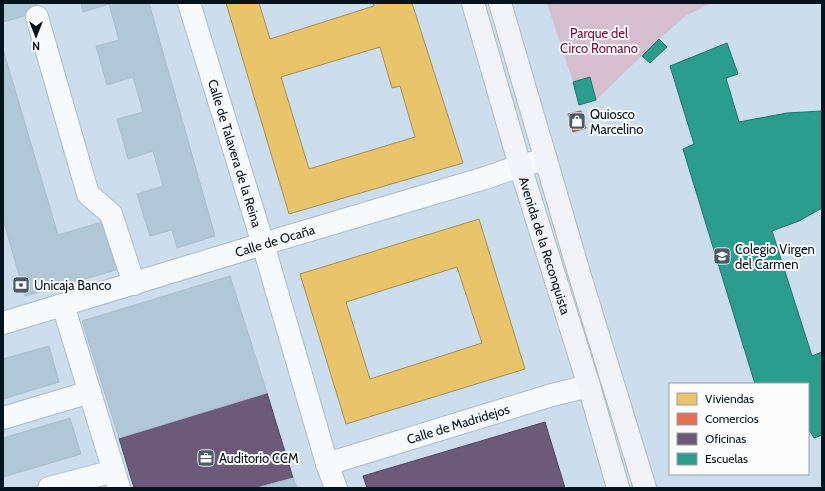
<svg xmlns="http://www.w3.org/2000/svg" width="825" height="491" font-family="Cabin,sans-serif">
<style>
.green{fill:#d5bece}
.homes{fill:#e9c46a;stroke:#a48f53;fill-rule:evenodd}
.shops{fill:#e76f51;stroke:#a35342}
.offices{fill:#6d597a;stroke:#4e445e}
.schools{fill:#2a9d8f;stroke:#1f746d}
.building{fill:#b0c7d8;stroke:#acbcc9}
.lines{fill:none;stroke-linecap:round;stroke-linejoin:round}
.minor-casing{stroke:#acbcc9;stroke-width:24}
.major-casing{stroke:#b1bbc3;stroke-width:24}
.minor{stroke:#f7fafc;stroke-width:22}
.major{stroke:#f1f3f8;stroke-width:22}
.labels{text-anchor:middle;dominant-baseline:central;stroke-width:4;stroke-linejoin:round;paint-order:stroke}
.park-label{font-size:13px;fill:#770e3d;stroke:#fcfcfc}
.poi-label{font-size:13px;fill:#04131e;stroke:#fcfcfc;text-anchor:start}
.street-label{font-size:13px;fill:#04131e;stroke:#fcfcfc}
</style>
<rect width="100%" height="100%" fill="#ccdeed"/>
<!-- green -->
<path class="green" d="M547,3h165l-25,12 -28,24 -63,61 -6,-22 -17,4z"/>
<!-- homes -->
<g class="homes">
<path d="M226,3h33l11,36 104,-33 -1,-3h39l51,160 -174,51zM380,47l12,41 8,-2 15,51 -106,32 -28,-92z"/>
<path d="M479,219l46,150 -179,55 -46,-150zM457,267l25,76 -112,36 -24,-77z"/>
</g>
<!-- shops -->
<path class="shops" d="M581,111l5,17 -13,4 -5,-18z"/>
<!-- offices -->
<g class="offices">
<path d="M267,393l26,85 -37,10h-122l-15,-50z"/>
<path d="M545,422l20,66h-198l-4,-12z"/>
</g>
<!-- schools -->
<g class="schools">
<path d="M659,39l8,8 -17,16 -8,-7z"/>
<path d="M727,43l11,31 -12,4 13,44 48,-9 35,-2v97l-23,13 -27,10 40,125 10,-4v83l-8,3 -6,-10v-44h-53l-72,-235 11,-5 -24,-78z"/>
<path d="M590,77l6,23 -17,5 -6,-23z"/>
</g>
<!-- building -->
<g class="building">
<path d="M3,3h33l3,9 -36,10z"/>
<path d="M81,3h68l66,233 -38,12 -5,-18 -22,6 -13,-42 26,-8 -10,-35 -25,8 -11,-40 26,-7 -10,-35 -26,8 -11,-39 23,-6 -10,-36 -26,8z"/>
<path d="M3,49l55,186 44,-13 14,48 -91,26 -22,-77z"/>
<path d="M230,276l37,117 -148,45 -37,-117z"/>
<path d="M49,346l10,36 -56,17v-40z"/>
<path d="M70,418l11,36 -78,23v-39z"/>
<path d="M293,478l4,10h-41z"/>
</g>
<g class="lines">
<defs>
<g id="minor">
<path id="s1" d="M189,3l74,241 64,220 9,24"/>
<path d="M37,17l51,177 23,20 23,70"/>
<path d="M63,305l56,183"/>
<path id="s2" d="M3,323l260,-79 222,-66 35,-12 26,-7"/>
<path d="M3,418l87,-26"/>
<path id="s3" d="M327,464l225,-69 37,-9"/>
<path d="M49,488l65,-17"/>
</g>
<g id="major">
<path id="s4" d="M473,3l47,163 69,220 29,102"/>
<path d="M500,3l80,273 65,212"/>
</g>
</defs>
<!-- minor casing -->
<use href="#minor" class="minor-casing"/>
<!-- major casing -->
<use href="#major" class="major-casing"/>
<!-- minor -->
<use href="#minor" class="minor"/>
<!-- major -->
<use href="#major" class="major"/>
</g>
<!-- icons -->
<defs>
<symbol id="shop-square" viewBox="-11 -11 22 22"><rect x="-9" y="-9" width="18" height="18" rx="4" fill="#4a5a66" stroke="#fcfcfc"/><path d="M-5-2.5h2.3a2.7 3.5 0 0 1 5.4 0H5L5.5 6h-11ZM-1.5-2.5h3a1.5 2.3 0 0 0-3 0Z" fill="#fff"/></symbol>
<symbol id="school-square" viewBox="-11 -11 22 22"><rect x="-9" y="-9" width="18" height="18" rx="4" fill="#4a5a66" stroke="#fcfcfc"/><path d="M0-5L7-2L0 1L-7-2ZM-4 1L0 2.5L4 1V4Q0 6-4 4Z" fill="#fff"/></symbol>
<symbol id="bank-square" viewBox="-11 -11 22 22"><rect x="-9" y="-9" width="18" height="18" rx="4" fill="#4a5a66" stroke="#fcfcfc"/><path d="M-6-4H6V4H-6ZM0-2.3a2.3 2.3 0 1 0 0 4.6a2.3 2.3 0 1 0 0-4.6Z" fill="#fff"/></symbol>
<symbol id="office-square" viewBox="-11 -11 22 22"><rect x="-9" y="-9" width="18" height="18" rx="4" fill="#4a5a66" stroke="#fcfcfc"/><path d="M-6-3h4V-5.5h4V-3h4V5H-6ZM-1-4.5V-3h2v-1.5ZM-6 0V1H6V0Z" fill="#fff"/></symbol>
</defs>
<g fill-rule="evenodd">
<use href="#shop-square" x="567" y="111" width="20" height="20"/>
<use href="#school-square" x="712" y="246" width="20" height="20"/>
<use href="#bank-square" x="11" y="275" width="20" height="20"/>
<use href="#office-square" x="196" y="448" width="20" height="20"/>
</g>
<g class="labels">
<!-- park labels -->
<g class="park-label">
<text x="599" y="33">Parque del<tspan x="599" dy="15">Circo Romano</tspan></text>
</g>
<!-- poi labels -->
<g class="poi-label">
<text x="590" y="114">Quiosco<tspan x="590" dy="15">Marcelino</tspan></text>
<text x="735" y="249">Colegio Virgen<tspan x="735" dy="15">del Carmen</tspan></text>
<text x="34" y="285">Unicaja Banco</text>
<text x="219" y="458">Auditorio CCM</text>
</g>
<!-- street labels -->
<g class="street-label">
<text stroke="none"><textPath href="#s1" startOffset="157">Calle de Talavera de la Reina</textPath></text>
<text stroke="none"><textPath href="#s2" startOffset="284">Calle de Ocaña</textPath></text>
<text stroke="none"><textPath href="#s4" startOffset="253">Avenida de la Reconquista</textPath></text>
<text stroke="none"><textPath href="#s3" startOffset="137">Calle de Madridejos</textPath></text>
</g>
</g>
<!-- border -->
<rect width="825" height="491" fill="none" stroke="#04131e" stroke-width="8"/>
<!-- legend -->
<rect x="669" y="383" width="140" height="92" fill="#fcfcfc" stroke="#999fa3"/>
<rect x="677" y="393" width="20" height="12" fill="#e9c46a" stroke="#999fa3"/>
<text x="705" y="403" font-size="12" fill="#04131e">Viviendas</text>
<rect x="677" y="413" width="20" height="12" fill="#e76f51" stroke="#999fa3"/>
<text x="705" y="423" font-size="12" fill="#04131e">Comercios</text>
<rect x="677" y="433" width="20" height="12" fill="#6d597a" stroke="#999fa3"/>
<text x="705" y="443" font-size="12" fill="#04131e">Oficinas</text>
<rect x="677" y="453" width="20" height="12" fill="#2a9d8f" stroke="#999fa3"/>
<text x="705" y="463" font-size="12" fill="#04131e">Escuelas</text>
<!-- north arrow -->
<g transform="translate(36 36) rotate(180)" stroke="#fcfcfc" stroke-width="3" paint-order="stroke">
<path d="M0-3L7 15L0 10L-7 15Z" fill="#04131e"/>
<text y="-6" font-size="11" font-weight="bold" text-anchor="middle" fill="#04131e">N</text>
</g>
</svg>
